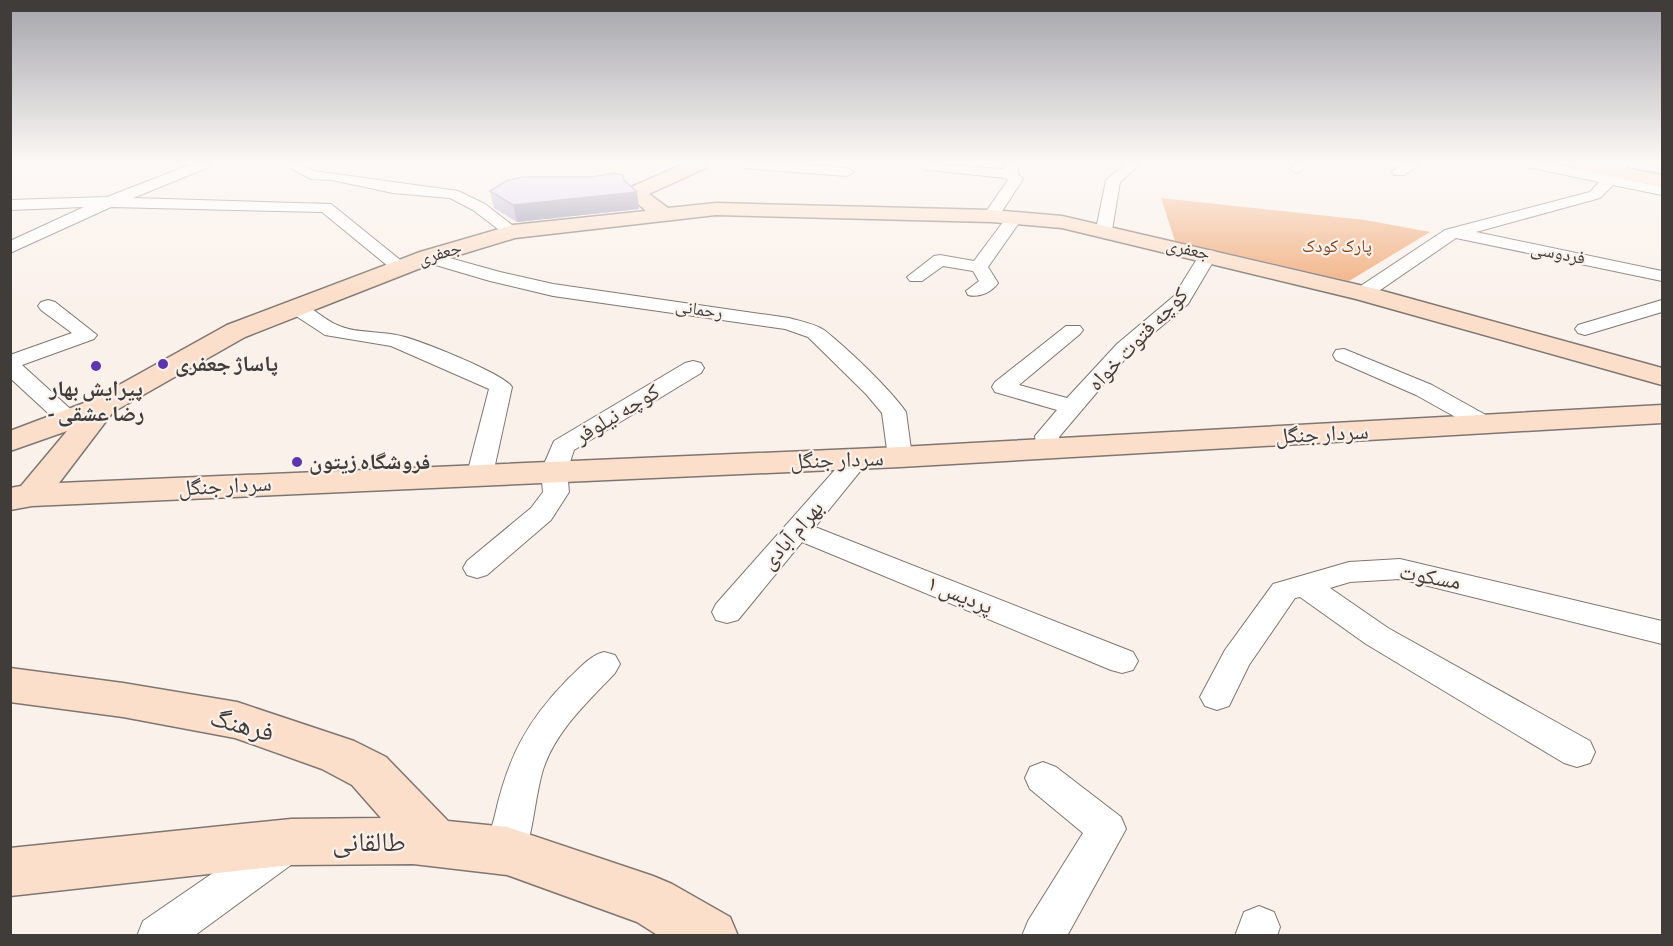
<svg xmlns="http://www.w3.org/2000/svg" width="1673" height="946" font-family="'Alegreya Sans','Noto Naskh Arabic',sans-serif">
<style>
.green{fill:#f1af81}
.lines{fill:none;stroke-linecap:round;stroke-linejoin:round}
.street-casing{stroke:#7f7671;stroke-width:2}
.secondary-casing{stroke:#7f7671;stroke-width:3}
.street{fill:#fff;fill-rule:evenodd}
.secondary{fill:#fbdfca;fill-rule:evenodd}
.wall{fill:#bfbada}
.shaded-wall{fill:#9b97b1}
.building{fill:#ded8fd;stroke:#9b97b1;stroke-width:1.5}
.poi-dot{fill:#5c36ae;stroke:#faf1eb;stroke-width:2}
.labels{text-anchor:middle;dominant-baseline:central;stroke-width:4.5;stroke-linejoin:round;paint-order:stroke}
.far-park-label{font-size:18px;fill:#7e471d;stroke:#faf1eb}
.far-street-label{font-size:18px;fill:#403c3a;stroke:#faf1eb}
.street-label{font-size:22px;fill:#403c3a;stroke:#faf1eb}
.poi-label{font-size:22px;font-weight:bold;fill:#403c3a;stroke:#faf1eb;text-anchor:start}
.near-street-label{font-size:27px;fill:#403c3a;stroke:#faf1eb}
</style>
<rect width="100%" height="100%" fill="#faf1eb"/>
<!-- green -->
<path class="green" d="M1161,198l204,22 65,12 -81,49 -174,-40z"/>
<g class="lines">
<defs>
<g id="street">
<path d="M192,164h19l-2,3 -76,31 198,6 78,63 -3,4h-12l-72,-59 -211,-5 -101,46v-12l74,-34 -74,3v-10l97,-3z"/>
<path d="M283,164h17l14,7 144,20 27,13 36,28 -2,4h-12l-34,-26 -23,-12 -57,-5 -61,-13 -21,-1z"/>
<path d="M736,164h59l52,4 7,4 -7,4 -104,-8z"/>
<path d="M923,164l81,5v-5h14v10l5,5 -26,40 -6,2 -8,-5 25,-36 -3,-2 -76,-8 -5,-1 -2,-3z"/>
<path d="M1125,164h15l-20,18 -8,48 -2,4h-12l-2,-4 10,-50z"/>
<path d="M1295,164h16l-14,9 -7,-4z"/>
<path d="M1403,164h17l-16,11h-10l-2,-3z"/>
<path d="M1526,164h26l55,11 8,-11h14l-9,14 42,9v8l-49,-10 -13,13 -124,34 186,39v10l-206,-43 -86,59h-14l-2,-4 2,-4 89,-59 145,-38 9,-10 -71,-15z"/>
<path d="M1015,212l8,5 -35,50 10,16c-6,9 -19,15 -30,12l-2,-4 13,-10 -6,-10 -30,-5 -21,15h-12l-3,-4 27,-21 6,-1 34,6 35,-47z"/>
<path d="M1208,250l6,1 3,4 -29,49 -57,48 -72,85 2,12 -3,5 -9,2 -9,-2 -3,-5 -2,-13 22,-26 -62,-18 -3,-5 3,-5 71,-56h14l3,4 -3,4 -61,51 48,13 50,-54 57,-48 28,-45z"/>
<path d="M428,252l72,20 53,12 236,34c11,3 26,6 35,12 23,18 65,58 82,82l6,45 -3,5 -9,2 -9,-2 -3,-5 -6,-44 -16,-19 -58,-57 -23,-8 -232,-33 -63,-15 -68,-20 -3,-4 3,-4z"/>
<path d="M48,300l7,2 42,33 -3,4 -72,26 55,50 4,5 -4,5 -8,2 -8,-2 -51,-47v-23l62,-22 -31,-23 -3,-4 3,-4z"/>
<path d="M1662,300v12l-77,23 -7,-2 -3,-4 3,-4z"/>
<path d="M297,302c15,4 26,17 40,23 16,8 40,6 59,10 19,3 107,38 116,52l-19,87 -4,5 -9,3 -9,-3 -4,-5 22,-85 -98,-43 -66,-11 -35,-23 -3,-4 3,-4z"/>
<path d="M1344,349l88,36 61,34 4,5 -4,5 -8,2 -8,-2 -61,-34 -80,-35 -3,-5 3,-5z"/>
<path d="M693,361l8,2 3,5 -3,5 -127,77 -7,21 2,21 -18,28 -64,55 -10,3 -10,-3 -4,-7 4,-7 64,-53 12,-16 -2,-21 13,-30 131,-78z"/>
<path d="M858,452l9,2 3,5 -55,68 318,125 5,9 -5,9 -11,3 -11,-3 -309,-128 -64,78 -11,3 -11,-3 -4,-8 4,-8 133,-150z"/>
<path d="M1400,559l262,62v23l-262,-65 -50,3 -20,6 58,40 202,113 5,11 -5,11 -13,4 -13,-4 -198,-119 -66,-47 -5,1 -46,67 -20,41 -12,4 -12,-4 -5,-9 25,-47 48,-66 76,-22z"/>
<path d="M604,652l11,3 5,9 -5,9c-28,30 -61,59 -73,100 -8,30 -9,63 -21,91l-14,5 -14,-5c-1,-4 -5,-9 -6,-13 -1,-10 6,-26 8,-36 13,-58 32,-94 73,-136 12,-11 21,-23 36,-27z"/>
<path d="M1043,762l13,5 65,50 5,12 -59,107h-45l6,-15 55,-88 -53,-44 -5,-11 5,-11z"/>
<path d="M281,831l14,5 6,13 -6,13 -101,74h-57l6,-15 124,-85z"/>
<path d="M1259,906l15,6 6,15 -3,9h-42l9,-24z"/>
</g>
<g id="secondary">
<path d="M684,164h24l-2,4 -57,26 19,14 48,-5 275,7 71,6 310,72 290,80v17l-306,-86 -294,-71 -71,-6 -275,-7 -201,23 -79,24 -191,75 -132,75 -54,71 841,-36 762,-42v18l-762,44 -868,39 -22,4v-22l11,-2 46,-55 -57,20v-20l82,-31 135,-75 193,-73 93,-27 133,-14 -18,-16 3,-8z"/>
<path d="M1570,164h35l57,11v12l-83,-17 -7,-2z"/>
<path d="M10,668l113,15 114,19 117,39 32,16 62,64 59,6 146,49 19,8 58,33 8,19h-79l-22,-14 -130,-47 -94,-11 -122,1 -281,31v-48l281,-29 90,-1 -29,-33 -30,-16 -87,-31 -112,-21 -113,-15z"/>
</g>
</defs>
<!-- street casing -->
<use href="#street" class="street-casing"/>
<!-- secondary casing -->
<use href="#secondary" class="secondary-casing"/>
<!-- street -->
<use href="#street" class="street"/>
<!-- secondary -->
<use href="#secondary" class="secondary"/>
</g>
<!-- wall -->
<path class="wall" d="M592,177l32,3 13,12 2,17 -122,13 -23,-14 -4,-17z"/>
<!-- shaded-wall -->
<path class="shaded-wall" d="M637,192l2,17 -122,13 -4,-17z"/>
<!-- building -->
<path class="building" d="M614,173l9,2 1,5 13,12 -124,13 -23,-14 16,-10 16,-4h70z"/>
<!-- sky -->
<linearGradient id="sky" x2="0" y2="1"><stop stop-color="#a4a4ab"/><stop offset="0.55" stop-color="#fdf9f6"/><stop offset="1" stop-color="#fdf9f6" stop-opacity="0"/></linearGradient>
<rect width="1673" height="296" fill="url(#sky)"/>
<!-- markers -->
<g class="poi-dot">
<circle cx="163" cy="364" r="6"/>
<circle cx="96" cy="366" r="6"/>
<circle cx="297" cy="462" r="6"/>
</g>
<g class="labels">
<!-- far-park labels -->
<g class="far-park-label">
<text x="1337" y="247">پارک کودک</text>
</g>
<!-- far-street labels -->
<g class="far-street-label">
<text transform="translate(1188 250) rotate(13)">جعفری</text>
<text transform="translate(440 254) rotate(-17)">جعفری</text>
<text transform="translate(1558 254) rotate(11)">فردوسی</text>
<text transform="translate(699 310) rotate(9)">رحمانی</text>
</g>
<!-- street labels -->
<g class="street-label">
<text transform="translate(1138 339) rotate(-46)">کوچه فتوت خواه</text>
<text transform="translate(617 414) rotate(-31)">کوچه نیلوفر</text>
<text transform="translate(1322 434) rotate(-3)">سردار جنگل</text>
<text transform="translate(837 460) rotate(-2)">سردار جنگل</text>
<text transform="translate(225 486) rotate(-3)">سردار جنگل</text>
<text transform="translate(792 535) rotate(-49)">بهرام آبادی</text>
<text transform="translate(1430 577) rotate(10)">مسکوت</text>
<text transform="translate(960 595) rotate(22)">پردیس ۱</text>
</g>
<!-- poi labels -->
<g class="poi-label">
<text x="175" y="364">پاساژ جعفری</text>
<text x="96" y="389" text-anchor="middle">پیرایش بهار<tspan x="96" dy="25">- رضا عشقی</tspan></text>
<text x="309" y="462">فروشگاه زیتون</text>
</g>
<!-- near-street labels -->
<g class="near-street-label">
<text transform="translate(242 725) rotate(15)">فرهنگ</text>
<text x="369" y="842">طالقانی</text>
</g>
</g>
<!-- border -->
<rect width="1673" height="946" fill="none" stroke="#403c3a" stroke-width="24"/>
</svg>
